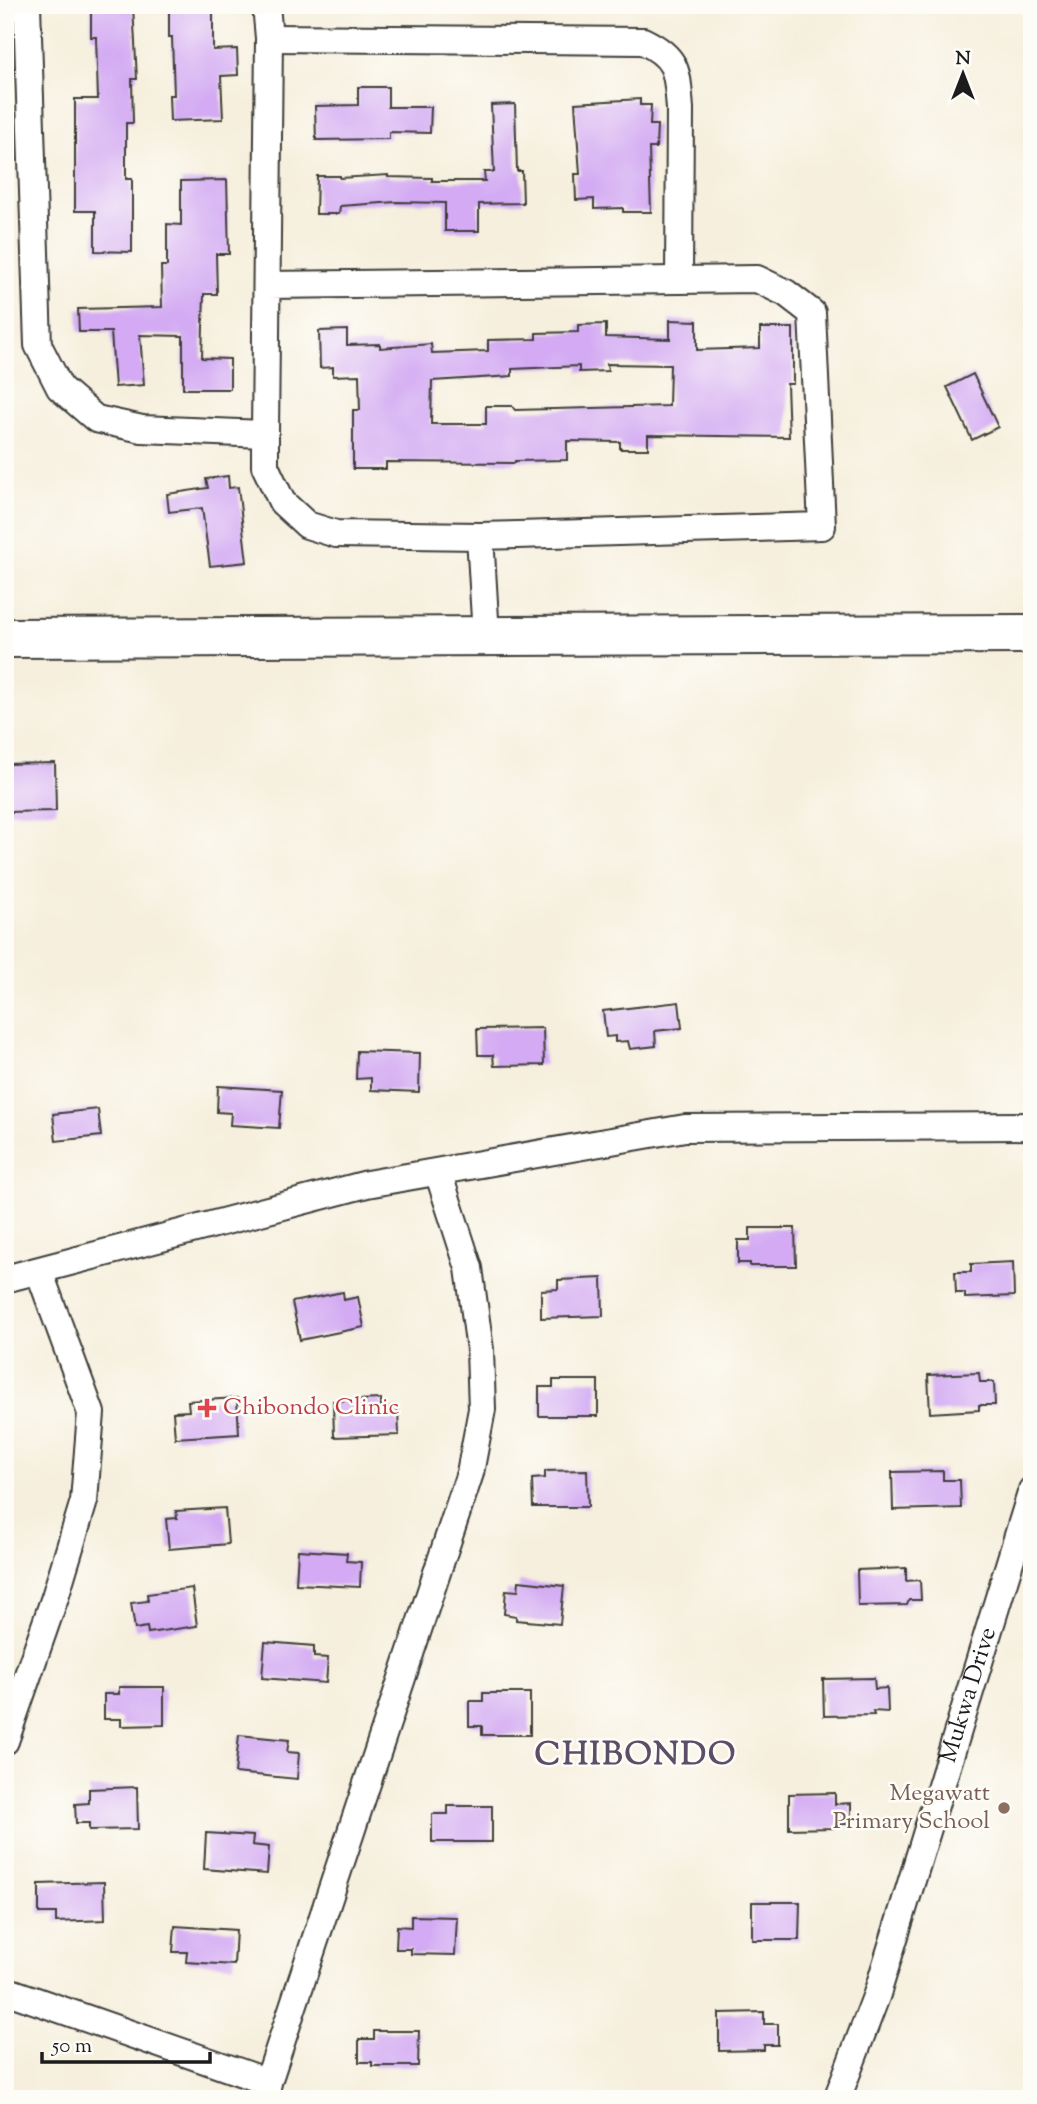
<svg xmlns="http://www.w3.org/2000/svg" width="1037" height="2104" font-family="'Sorts Mill Goudy',serif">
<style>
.building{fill:#d3aaf3;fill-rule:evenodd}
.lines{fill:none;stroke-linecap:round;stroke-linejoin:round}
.street-casing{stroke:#3d3c39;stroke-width:30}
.secondary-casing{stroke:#3d3c39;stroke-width:42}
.street{stroke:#fff;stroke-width:26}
.secondary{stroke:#fff;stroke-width:38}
.health-dot{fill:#e0444e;stroke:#fdfcf7;stroke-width:2.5}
.education-dot{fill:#8d6e63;stroke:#fdfcf7;stroke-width:2.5}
.labels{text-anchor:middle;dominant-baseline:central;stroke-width:5;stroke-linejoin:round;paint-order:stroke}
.health-label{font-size:24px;fill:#be3a42;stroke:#fdfcf7;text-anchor:start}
.street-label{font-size:24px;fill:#1c1c1c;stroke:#fdfcf7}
.education-label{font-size:24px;fill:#785e54;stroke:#fdfcf7;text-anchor:end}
.district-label{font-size:32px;font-weight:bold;letter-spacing:2px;fill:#5c4e67;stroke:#fdfcf7}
</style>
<rect width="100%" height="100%" fill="#fdfcf7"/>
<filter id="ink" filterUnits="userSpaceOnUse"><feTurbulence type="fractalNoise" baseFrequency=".0143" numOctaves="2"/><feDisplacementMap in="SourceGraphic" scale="14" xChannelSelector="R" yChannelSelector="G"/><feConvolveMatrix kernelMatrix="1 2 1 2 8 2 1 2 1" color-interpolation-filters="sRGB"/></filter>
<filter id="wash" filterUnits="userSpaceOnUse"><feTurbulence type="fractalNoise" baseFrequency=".00686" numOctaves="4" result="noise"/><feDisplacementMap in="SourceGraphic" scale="28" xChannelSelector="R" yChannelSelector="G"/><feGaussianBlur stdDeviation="1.57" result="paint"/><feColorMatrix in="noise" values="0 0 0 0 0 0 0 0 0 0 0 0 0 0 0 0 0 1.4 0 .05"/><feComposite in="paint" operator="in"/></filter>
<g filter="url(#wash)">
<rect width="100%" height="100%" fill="#f6efdd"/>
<g id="blocks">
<!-- building -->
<g class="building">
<path d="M133,6l4,73h-5l1,44h-7v56h6v73l-37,-1v-40h-20v-112h23l-2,-62h-5v-30z"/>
<path d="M169,10h44v40l24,-1 1,26 -17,1 2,43 -53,2 -1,-26h5l-2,-58h-3z"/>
<path d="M358,87h30v20h43l-1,26 -41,-1v7l-73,1 -1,-34 43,-1z"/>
<path d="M640,99v6h11l-1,20h7l-1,23h-7l2,64h-28v-4l-29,1v-10l-18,1 -1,-26h5l-5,-71z"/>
<path d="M515,104l2,67h5l1,32 -44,1v27h-34v-28l-49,-1 -56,4 -1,8h-23l1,-38h23v2l48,-3v2l44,1v3h53l-1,-9h10l-3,-67z"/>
<path d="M227,180l2,74h-13l1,40h-13l-2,64 28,1v30h-47v-53l-43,-1 4,50 -29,2 -4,-55h-32l-1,-23 84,-2 -1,-41h6v-42l14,1v-44z"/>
<path d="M670,320l27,1v29l63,-2v-20h33v56h-6l2,53 -141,-2v14h-28v-7l-53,-1v19l-52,1v2l-129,-1v7h-33v-59h7l-1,-35 -26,1v-9l-13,1 -1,-37 28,-1v15l33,-1v4l51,-4 1,9 56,-2v-11l48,-1v-6l42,-1v-7l28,-1v13l64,2zM607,364l63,1 -1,41 -154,4 -3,-4h-26v18h-55l1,-43 80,-5v-7l67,-3v6l29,-1z"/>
<path d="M973,374l25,53 -26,13 -25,-53z"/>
<path d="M228,476l1,12 9,-1 9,75 -37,4 -8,-58 -33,4 -2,-18 41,-6 -2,-9z"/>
<path d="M55,763l1,48 -51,1v-48z"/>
<path d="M679,1002l3,26 -27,3 1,15 -26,3 -2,-8 -13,1v-6l-9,1 -3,-26z"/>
<path d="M543,1028l1,37 -50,1 -1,-11h-15l-1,-26z"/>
<path d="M357,1051l63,2 -1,39 -48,-2v-12l-15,1z"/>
<path d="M218,1086l64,4 -3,38 -49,-3 1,-12 -14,-1z"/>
<path d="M98,1109l3,27 -45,5 -3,-27z"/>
<path d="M750,1228h45l1,38h-46v-3h-12v-23h12z"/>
<path d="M1013,1262l1,34 -49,2v-5h-9l-1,-21h16v-8z"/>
<path d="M602,1278l1,38 -62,2v-28l17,-1v-9z"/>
<path d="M343,1292l1,8 14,-3 6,30 -64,13 -8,-38z"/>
<path d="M979,1373l1,9h14l1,23h-16v5l-49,3 -2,-38z"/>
<path d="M553,1380h45v36h-59v-29h14z"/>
<path d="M237,1398l2,36 -64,4 -2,-26 16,-1 -1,-10z"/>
<path d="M381,1399v9h17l1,27 -65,2 -1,-36z"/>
<path d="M587,1470l1,37h-55l-1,-28 13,-1v-7z"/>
<path d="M943,1471v9h17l1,28 -68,2 -1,-38z"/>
<path d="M225,1508l3,36 -59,5 -3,-30 11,-1 -1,-7z"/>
<path d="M298,1550l49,3 -1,8 15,1 -1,25 -64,-3z"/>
<path d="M906,1568v13l14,-1 1,20h-12l-2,5 -49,1 -1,-36z"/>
<path d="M519,1581l45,5 -4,38 -44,-4v-4l-12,-2 2,-24 12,1z"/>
<path d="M192,1588l5,38 -49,7 -1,-6 -12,2 -4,-26 17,-2 -1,-7z"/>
<path d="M265,1642l49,4v11l14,1 -2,25 -64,-5z"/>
<path d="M874,1678l1,11 12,-1 1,24 -15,-1 1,4 -50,1 -1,-37z"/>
<path d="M119,1687h45v38l-43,1v-7h-17v-25h15z"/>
<path d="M483,1693h47v42h-48v-9h-13v-25h14z"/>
<path d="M239,1735l50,5 -2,12 12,1 -2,26 -62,-6z"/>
<path d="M137,1787l1,42 -49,1v-7h-13l-1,-19 14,-1v-14z"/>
<path d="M835,1793v11l16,-1v21h-12l-5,4 -45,1v-35z"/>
<path d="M448,1806h44v36h-60v-28h16z"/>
<path d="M206,1833l47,3 -1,9 17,2 -2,27 -63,-5z"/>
<path d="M104,1882l1,38 -49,2v-9h-17v-29z"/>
<path d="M752,1902h48l-1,38h-47z"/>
<path d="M411,1916l46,1 -2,38 -44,-1v-5h-15l1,-23 14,1z"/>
<path d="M175,1926l61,4 -2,35 -48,-3 1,-10h-14z"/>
<path d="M764,2012v12h14v21h-14v5l-45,1v-38z"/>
<path d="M374,2031h45l-1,35h-46v-4h-13v-23h15z"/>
</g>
</g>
</g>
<g filter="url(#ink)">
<use href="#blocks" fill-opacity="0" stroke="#3d3c39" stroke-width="2"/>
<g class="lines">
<defs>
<g id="street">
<path d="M27,5l11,340 22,43 36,31 46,10 123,5"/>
<path d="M266,5l3,33 -4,396v32l17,36 25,23 29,9 144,2 342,-10 -10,-213 -26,-20 -29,-14 -490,6"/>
<path d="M269,38l374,3c36,17 34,32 37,68l-1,171"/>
<path d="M480,536l6,100"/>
<path d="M5,1279l362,-95 318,-56 347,-2"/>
<path d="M5,1741l50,-144 29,-96 7,-88 -52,-142"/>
<path d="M5,1990l263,92"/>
<path d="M265,2099l3,-17 202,-609 12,-64 -2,-59 -11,-82 -31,-96"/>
<path id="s1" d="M837,2099l40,-105 155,-504"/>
</g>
<path id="secondary" d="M5,638l1027,-4"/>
</defs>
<!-- street casing -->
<use href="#street" class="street-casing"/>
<!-- secondary casing -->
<use href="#secondary" class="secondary-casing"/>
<!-- street -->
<use href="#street" class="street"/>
<!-- secondary -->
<use href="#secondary" class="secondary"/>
</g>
</g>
<!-- markers -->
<path class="health-dot" d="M203.5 1397.5h7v7h7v7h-7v7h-7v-7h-7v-7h7z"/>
<circle class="education-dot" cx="1004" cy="1808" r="7"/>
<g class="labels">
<!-- health labels -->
<g class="health-label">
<text x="223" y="1408">Chibondo Clinic</text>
</g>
<!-- street labels -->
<g class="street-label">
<text stroke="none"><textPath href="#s1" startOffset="425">Mukwa Drive</textPath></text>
</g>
<!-- education labels -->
<g class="education-label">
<text x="990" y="1794">Megawatt<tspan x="990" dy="28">Primary School</tspan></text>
</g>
<!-- district labels -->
<g class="district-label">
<text x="636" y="1756">CHIBONDO</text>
</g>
</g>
<!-- margin -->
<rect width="1037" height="2104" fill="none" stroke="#fdfcf7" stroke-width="28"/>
<!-- north arrow -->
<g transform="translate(963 74)" stroke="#fdfcf7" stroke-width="5" paint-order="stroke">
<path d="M0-5L12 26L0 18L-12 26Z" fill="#1c1c1c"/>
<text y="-10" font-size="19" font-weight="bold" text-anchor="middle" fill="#1c1c1c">N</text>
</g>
<!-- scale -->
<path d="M42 2052v10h168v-10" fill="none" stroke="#1c1c1c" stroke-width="3.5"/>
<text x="52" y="2052" font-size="21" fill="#1c1c1c" stroke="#fdfcf7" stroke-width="5" paint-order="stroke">50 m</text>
</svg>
